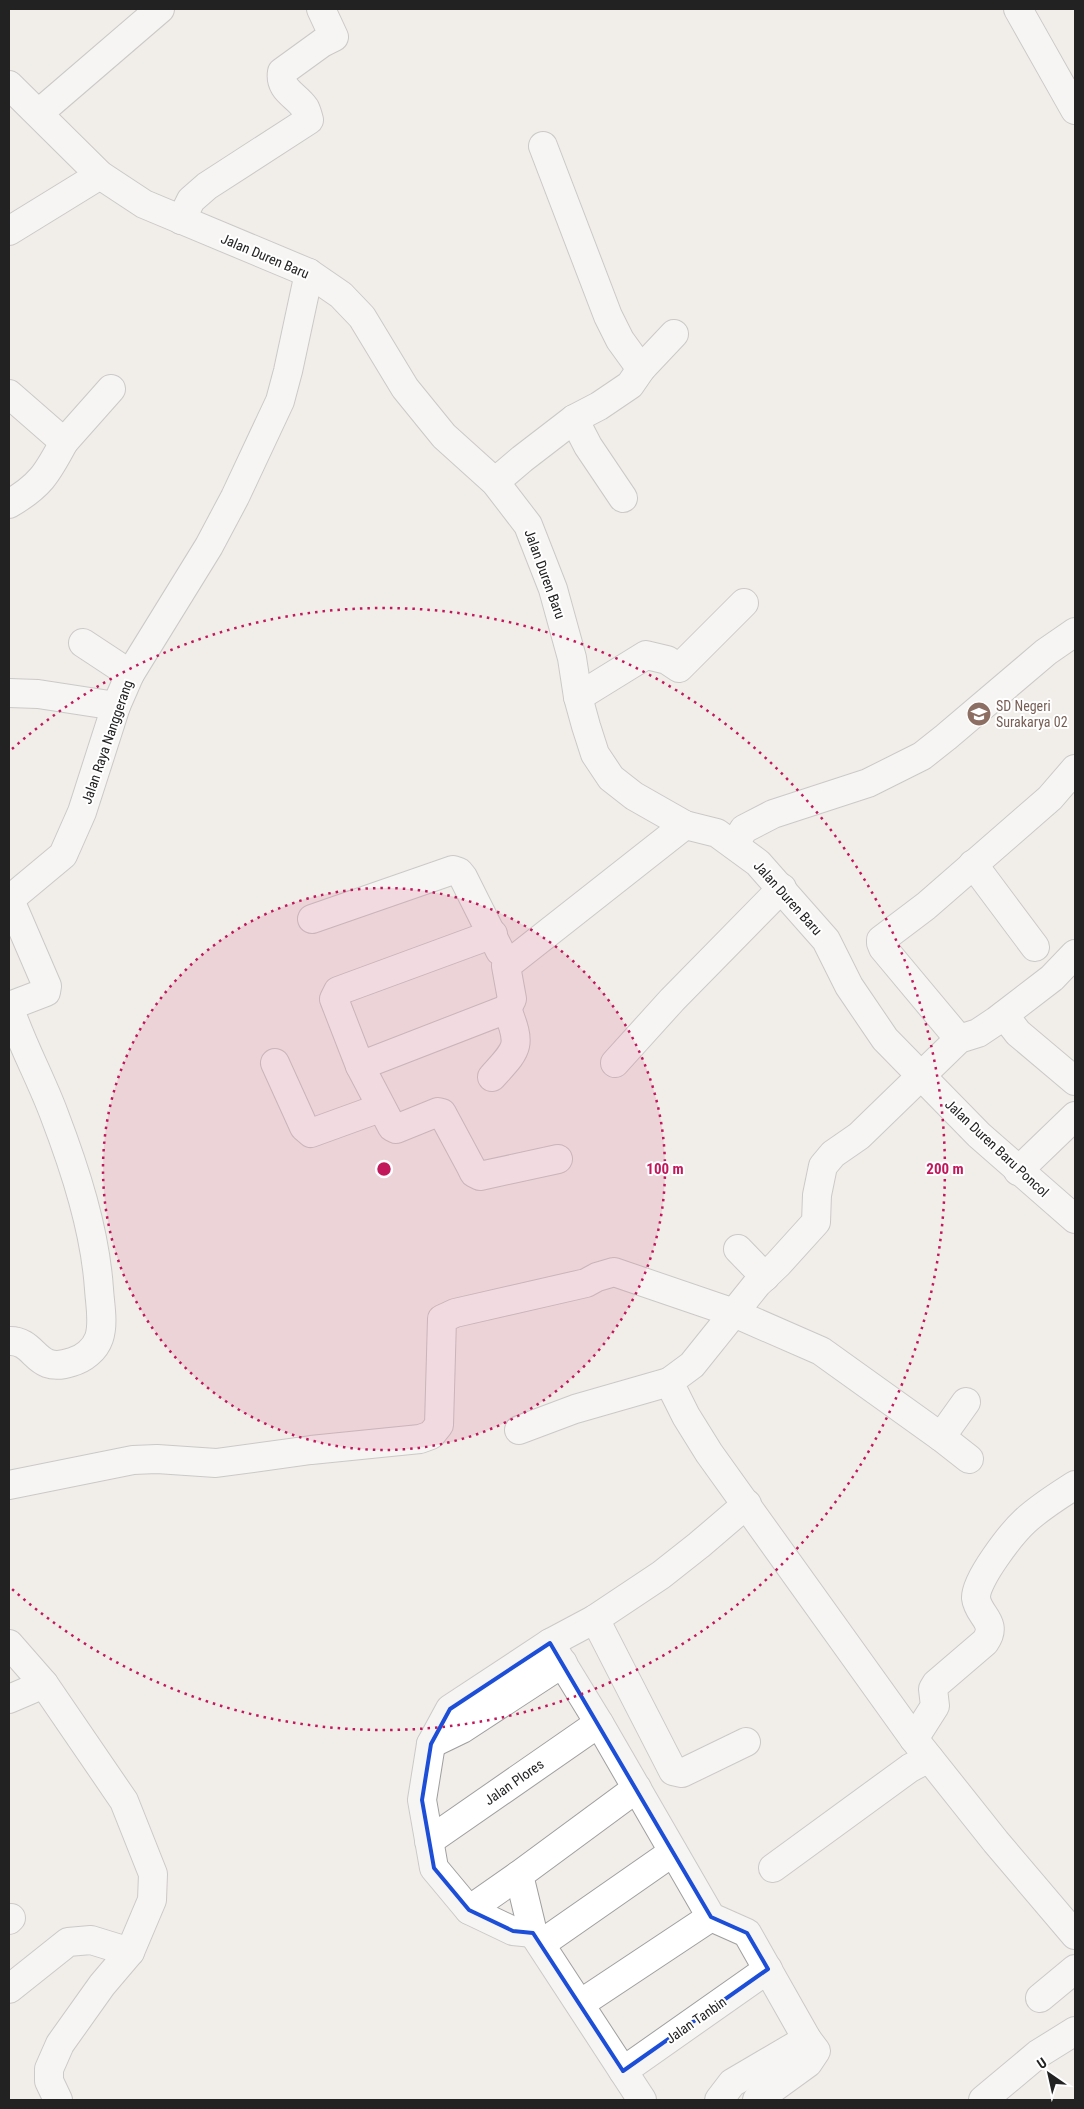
<svg xmlns="http://www.w3.org/2000/svg" width="1084" height="2109" font-family="'Roboto Condensed',sans-serif">
<style>
.lines{fill:none;stroke-linecap:round;stroke-linejoin:round}
.minor-casing{stroke:#9f9f9f;stroke-width:30}
.minor{stroke:#fff;stroke-width:28}
.marked{fill:none;stroke:#1d4ed8;stroke-width:4;stroke-linejoin:round}
.ring{fill:none;stroke:#c2185b;stroke-width:2.5;stroke-dasharray:2.5 5}
.labels{text-anchor:middle;dominant-baseline:central;stroke-width:4;stroke-linejoin:round;paint-order:stroke}
.street-label{font-size:14px;fill:#222;stroke:#fff}
.education-label{font-size:14px;fill:#785e54;stroke:#fff;text-anchor:start}
.centre{fill:#c2185b;stroke:#fff;stroke-width:2.5}
.ring-label{font-size:15px;text-anchor:middle;font-weight:bold;fill:#c2185b;stroke:#fff;stroke-width:4;stroke-linejoin:round;paint-order:stroke}
</style>
<rect width="100%" height="100%" fill="#f1ede9"/>
<g class="lines">
<defs>
<g id="minor">
<path d="M1018,9l57,101"/>
<path d="M9,85l91,90 44,29 165,69 32,22 21,22 43,71 39,48 51,46 33,43 25,64 19,69 6,39 8,29 9,28 16,24 23,18 51,29 32,8 41,30 68,77 23,46 36,53 94,96 96,84"/>
<path d="M39,113l121,-104"/>
<path d="M543,146l65,170 12,24 21,29"/>
<path d="M181,220l10,-20 16,-14 102,-66c-1,-4 -2,-8 -4,-12 -9,-13 -26,-18 -23,-36l40,-29 12,-6 -13,-28"/>
<path d="M9,231l91,-56"/>
<path d="M9,394l55,48 47,-53"/>
<path d="M574,419l14,27 35,52"/>
<path d="M495,482l27,-23 52,-40 25,-13 31,-21 11,-16 33,-35"/>
<path d="M9,504c31,-18 38,-30 55,-62"/>
<path d="M83,643l47,31"/>
<path d="M9,693l29,1 78,12"/>
<path d="M578,697l68,-42 21,5 12,8 65,-65"/>
<path d="M734,845l10,-16 29,-15 95,-31 54,-27 24,-19 100,-85 29,-20"/>
<path d="M973,864l62,83"/>
<path d="M9,900l54,-45 19,-43 34,-106 14,-32 79,-128 26,-49 45,-96 8,-30 21,-98"/>
<path d="M312,919l141,-49 6,2 4,5 37,74"/>
<path d="M493,934l-155,57 -4,8 26,67 32,61 4,2 42,-17 4,1 29,54 3,6 6,3 78,-17"/>
<path d="M1075,954l-23,24 -56,43 -18,12 -19,6 -100,97 -26,18 -10,12 -6,29 -1,27 -38,42 -21,20 -65,81 -23,17 17,34 23,37 205,286 82,103 79,93"/>
<path d="M1004,1015l14,18 57,48"/>
<path d="M959,1039l-76,-91 -2,-5v-3l45,-34 124,-108 25,-29"/>
<path d="M275,1063l29,64 7,6 69,-25"/>
<path d="M615,1063l57,-63 110,-112"/>
<path d="M360,1066l147,-57 5,-10 -6,-33 179,-141"/>
<path d="M492,1077c26,-29 30,-30 15,-68"/>
<path d="M1018,1171l57,-55"/>
<path d="M738,1249l27,28"/>
<path d="M9,1341c28,-1 25,34 63,21 11,-3 23,-12 27,-24 5,-15 1,-33 0,-49 -4,-59 -24,-120 -45,-175 -13,-35 -32,-69 -44,-105l2,-4 34,-13 1,-6 -37,-86"/>
<path d="M519,1430l56,-21 94,-27"/>
<path d="M941,1437l25,-35"/>
<path d="M9,1485l124,-25 24,-1 59,4 95,-13 109,-11 11,-4 8,-10 3,-106 13,-6 131,-30 11,-6 17,-5 120,41 87,38 120,86 28,22"/>
<path d="M595,1619l78,152 9,2 64,-31"/>
<path d="M550,1643l49,80 112,194 36,16 60,106 9,12 -8,12 -51,37"/>
<path d="M9,1644l35,40 80,117 29,73 -1,26 -22,52 -28,33 -42,59 -11,25v12l9,19"/>
<path d="M9,1699l35,-15"/>
<path d="M914,1739l21,-33 -2,-17 3,-5 49,-42c14,-20 -7,-26 -9,-44 -1,-18 36,-65 49,-77 15,-14 33,-25 50,-36"/>
<path d="M431,1744l31,-15 101,-66"/>
<path d="M637,1788l-118,87 14,58 109,167"/>
<path d="M429,1841l170,-118"/>
<path d="M773,1868l137,-100 19,-10"/>
<path d="M469,1910l50,-35"/>
<path d="M9,1920l2,-2"/>
<path d="M533,1933l-20,-2 -44,-21 -35,-42 -12,-68 9,-56 19,-35 100,-66 45,-24 66,-44 38,-30 48,-41"/>
<path d="M541,1944l132,-92"/>
<path d="M9,1989l59,-47 23,-2 39,12"/>
<path d="M1040,1998l35,-29"/>
<path d="M580,2004l131,-87"/>
<path d="M623,2071l145,-102"/>
<path d="M719,2100l13,-17 75,-44"/>
<path d="M983,2100l55,-46 37,-23"/>
</g>
</defs>
<!-- minor casing -->
<use href="#minor" class="minor-casing"/>
<!-- minor -->
<use href="#minor" class="minor"/>
</g>
<!-- marked area -->
<path d="M0 0H1084V2109H0ZM550,1643l161,274 36,16 21,36 -145,102 -90,-138 -20,-2 -44,-21 -35,-42 -12,-68 9,-56 19,-35z" fill="#f1ede9" fill-opacity=".55" fill-rule="evenodd"/>
<path class="marked" d="M550,1643l161,274 36,16 21,36 -145,102 -90,-138 -20,-2 -44,-21 -35,-42 -12,-68 9,-56 19,-35z"/>
<!-- distance rings -->
<circle cx="384" cy="1169" r="281" fill="#c2185b" fill-opacity=".12"/>
<g class="ring">
<circle cx="384" cy="1169" r="281"/>
<path d="M12 749A561 561 0 1 1 12 1589"/>
</g>
<!-- icons -->
<defs>
<symbol id="school-disc" viewBox="-11 -11 22 22"><circle r="9.5" fill="#8d6e63" stroke="#fff"/><path d="M0-5L7-2L0 1L-7-2ZM-4 1L0 2.5L4 1V4Q0 6-4 4Z" fill="#fff"/></symbol>
</defs>
<g fill-rule="evenodd">
<use href="#school-disc" x="965" y="700" width="28" height="28"/>
</g>
<g class="labels">
<!-- street labels -->
<g class="street-label">
<text transform="translate(265 256) rotate(23)">Jalan Duren Baru</text>
<text transform="translate(545 574) rotate(70)">Jalan Duren Baru</text>
<text transform="translate(107 742) rotate(-71)">Jalan Raya Nanggerang</text>
<text transform="translate(788 898) rotate(48)">Jalan Duren Baru</text>
<text transform="translate(997 1148) rotate(43)">Jalan Duren Baru Poncol</text>
<text transform="translate(514 1782) rotate(-35)">Jalan Plores</text>
<text transform="translate(696 2020) rotate(-35)">Jalan Tanbin</text>
</g>
<!-- education labels -->
<g class="education-label">
<text x="996" y="706">SD Negeri<tspan x="996" dy="16">Surakarya 02</tspan></text>
</g>
</g>
<circle cx="384" cy="1169" r="8" class="centre"/>
<g class="ring-label">
<text x="665" y="1174">100 m</text>
<text x="945" y="1174">200 m</text>
</g>
<!-- border -->
<rect width="1084" height="2109" fill="none" stroke="#222222" stroke-width="20"/>
<!-- north arrow -->
<g transform="translate(1049 2074) rotate(326)" stroke="#ffffff" stroke-width="4" paint-order="stroke">
<path d="M0-4L9 19L0 12L-9 19Z" fill="#222222"/>
<text y="-8" font-size="14" font-weight="bold" text-anchor="middle" fill="#222222">U</text>
</g>
</svg>
